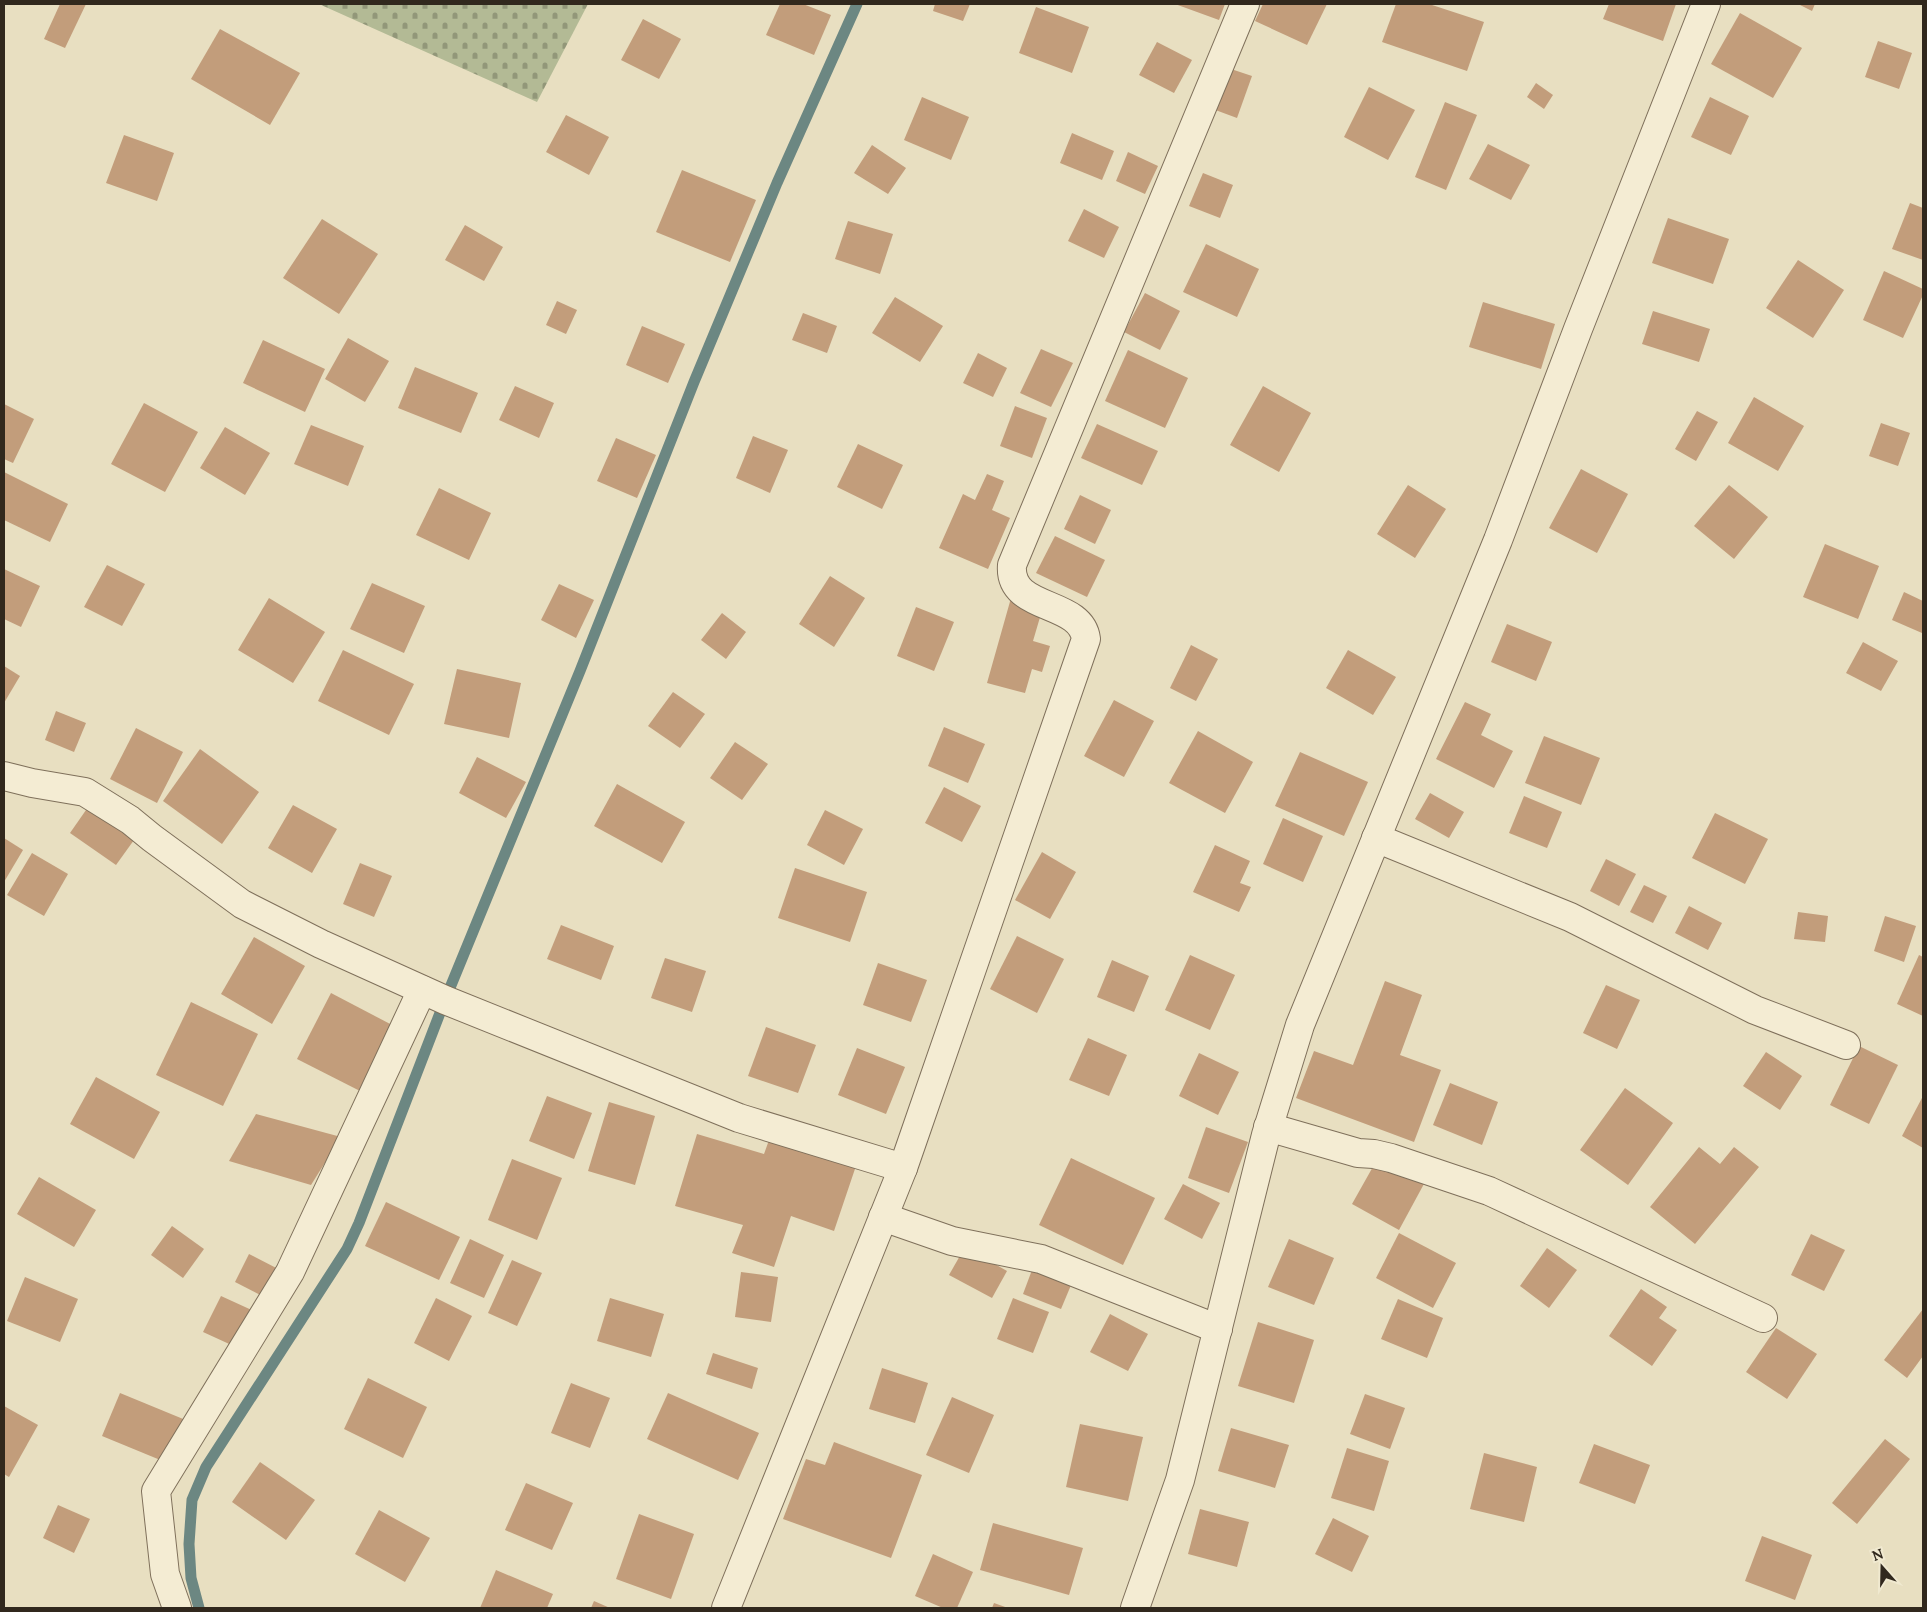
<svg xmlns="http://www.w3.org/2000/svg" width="1927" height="1612" font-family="Lora,serif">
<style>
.cemetery{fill:url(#cemetery-stones)}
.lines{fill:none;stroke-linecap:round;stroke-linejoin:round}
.stream{stroke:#6c8782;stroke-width:11}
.building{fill:#c29d7b}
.minor-casing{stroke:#7f705b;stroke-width:30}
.minor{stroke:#f4ecd3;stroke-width:28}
</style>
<defs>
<pattern id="cemetery-stones" width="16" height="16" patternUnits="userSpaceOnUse" patternTransform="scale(1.25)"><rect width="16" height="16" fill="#b3ba95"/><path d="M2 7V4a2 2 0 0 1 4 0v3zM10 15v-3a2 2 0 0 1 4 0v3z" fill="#929779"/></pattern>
</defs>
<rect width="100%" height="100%" fill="#e8dfc1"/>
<!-- cemetery -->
<path class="cemetery" d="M319,4h269l-51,98z"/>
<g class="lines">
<!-- stream -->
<path class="stream" d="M199,1608l-8,-30 -2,-34 3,-44 14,-33 141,-218 12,-26 86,-223 135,-329 114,-289 83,-199 80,-179"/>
</g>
<!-- building -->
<g class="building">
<path d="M60,4h26l-21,44 -21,-9z"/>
<path d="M780,4h23l28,11 -17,40 -48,-20z"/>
<path d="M935,4h35l-7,17 -30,-10z"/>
<path d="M1175,4h50l-6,16z"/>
<path d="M1263,4h64l-20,41 -52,-24z"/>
<path d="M1396,4h33l55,18 -17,49 -85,-29z"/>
<path d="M1609,4h67l-13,37 -60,-22z"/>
<path d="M1798,4h17l-3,7z"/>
<path d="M1036,7l53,20 -17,46 -53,-20z"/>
<path d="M1740,13l62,35 -29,50 -62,-34z"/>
<path d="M643,19l38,20 -22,40 -38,-19z"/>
<path d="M220,29l80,44 -30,52 -79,-46z"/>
<path d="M1878,41l34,12 -13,36 -34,-12z"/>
<path d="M1157,42l35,18 -18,33 -35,-18z"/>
<path d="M1225,67l27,9 -15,42 -27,-10z"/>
<path d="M1536,83l17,12 -9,14 -17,-12z"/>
<path d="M1369,87l46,23 -27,50 -44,-23z"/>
<path d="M922,97l47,20 -18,43 -47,-20z"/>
<path d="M1710,97l39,19 -18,39 -40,-18z"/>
<path d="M1445,102l32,13 -31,75 -31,-13z"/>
<path d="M566,115l43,22 -20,38 -43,-23z"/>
<path d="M1072,133l42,18 -12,29 -42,-17z"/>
<path d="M124,135l50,18 -17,48 -51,-18z"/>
<path d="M1488,144l42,21 -19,35 -42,-21z"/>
<path d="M872,145l34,23 -18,26 -34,-21z"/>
<path d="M1128,152l30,14 -13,28 -29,-13z"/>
<path d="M682,170l74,30 -26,62 -74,-30z"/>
<path d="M1203,173l30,12 -13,33 -31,-12z"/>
<path d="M1910,203l13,5v52l-31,-11z"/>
<path d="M1084,209l35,18 -15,31 -36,-17z"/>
<path d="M1668,218l61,21 -16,45 -61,-21z"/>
<path d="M322,219l56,35 -39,60 -56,-36z"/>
<path d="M848,221l45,13 -13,40 -45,-15z"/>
<path d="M465,225l38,22 -19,34 -39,-21z"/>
<path d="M1206,244l53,25 -22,48 -54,-25z"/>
<path d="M1798,260l46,30 -31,48 -47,-30z"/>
<path d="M1884,271l39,18v6l-20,43 -40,-18z"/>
<path d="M1145,293l35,18 -20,39 -36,-18z"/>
<path d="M895,297l48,29 -23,36 -48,-29z"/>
<path d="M557,301l20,9 -11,24 -20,-9z"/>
<path d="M1483,302l72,22 -14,45 -72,-22z"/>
<path d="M1653,311l57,18 -11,33 -57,-18z"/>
<path d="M803,313l34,13 -10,27 -35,-13z"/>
<path d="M642,326l43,18 -17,39 -42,-18z"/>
<path d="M348,338l41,23 -24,41 -40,-23z"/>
<path d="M263,340l62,29 -20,43 -62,-29z"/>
<path d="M1041,349l32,14 -22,44 -31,-14z"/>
<path d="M1128,350l60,28 -23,50 -60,-27z"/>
<path d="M978,353l29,15 -14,29 -30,-14z"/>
<path d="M415,367l63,26 -17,40 -63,-25z"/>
<path d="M515,386l39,17 -15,35 -40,-18z"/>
<path d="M1263,386l48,27 -32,59 -49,-27z"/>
<path d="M1754,397l50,29 -26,45 -50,-28z"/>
<path d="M144,403l54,29 -33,60 -54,-28z"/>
<path d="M4,404l30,15 -21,44 -9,-4z"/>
<path d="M1015,406l32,12 -15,40 -32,-12z"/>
<path d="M1697,411l21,11 -22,39 -21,-12z"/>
<path d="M1881,423l29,10 -12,33 -29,-10z"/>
<path d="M1097,424l61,27 -16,34 -61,-27z"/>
<path d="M311,425l53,21 -16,40 -54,-22z"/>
<path d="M225,427l45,26 -25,42 -45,-27z"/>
<path d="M753,436l35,14 -18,43 -34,-15z"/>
<path d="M616,438l40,17 -19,43 -40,-17z"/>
<path d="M858,444l45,21 -21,44 -45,-22z"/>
<path d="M1581,469l47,25 -31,59 -48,-25z"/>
<path d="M4,472l64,32 -18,38 -46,-22z"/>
<path d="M987,474l17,7 -12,29 18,8 -22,51 -49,-21 24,-54 12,6z"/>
<path d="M1408,485l38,24 -31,49 -38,-24z"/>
<path d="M1729,485l39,32 -34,42 -40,-33z"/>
<path d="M439,488l52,25 -22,47 -53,-25z"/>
<path d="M1080,495l31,15 -16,34 -31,-15z"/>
<path d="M1055,536l50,24 -18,37 -51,-24z"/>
<path d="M1825,544l54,22 -21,53 -55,-22z"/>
<path d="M107,565l38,19 -23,42 -38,-19z"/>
<path d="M4,569l36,17 -19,41 -17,-8z"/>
<path d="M830,576l35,22 -31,49 -35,-23z"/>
<path d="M372,583l53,23 -21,47 -54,-24z"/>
<path d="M559,584l35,16 -18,38 -35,-18z"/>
<path d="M1904,592l19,9 -1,32 -30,-13z"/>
<path d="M269,598l56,34 -32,51 -55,-33z"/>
<path d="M1011,598l32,9 -10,34 17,5 -8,26 -10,-3 -7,24 -38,-10z"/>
<path d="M916,607l38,15 -20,49 -37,-15z"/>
<path d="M722,613l24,19 -20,27 -25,-19z"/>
<path d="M1507,624l45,18 -16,39 -45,-19z"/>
<path d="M1863,642l35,19 -17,30 -35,-18z"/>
<path d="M1191,645l27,14 -22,42 -26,-13z"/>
<path d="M343,650l71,34 -25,51 -71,-34z"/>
<path d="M1348,650l48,27 -23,38 -47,-27z"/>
<path d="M4,666l16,10 -16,27z"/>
<path d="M457,669l64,14 -12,55 -65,-14z"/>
<path d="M673,692l32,22 -25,34 -32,-22z"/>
<path d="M1114,700l40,21 -30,56 -40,-21z"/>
<path d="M1465,702l26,12 -10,21 32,16 -19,37 -58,-29z"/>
<path d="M56,711l30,12 -12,29 -29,-12z"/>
<path d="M944,727l41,17 -17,39 -40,-17z"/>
<path d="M136,728l47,24 -26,51 -47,-24z"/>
<path d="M1198,731l55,31 -28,51 -56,-30z"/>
<path d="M1544,736l56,22 -19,47 -56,-22z"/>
<path d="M735,742l33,22 -26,36 -32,-22z"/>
<path d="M200,749l59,43 -37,52 -59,-43z"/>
<path d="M1300,752l68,30 -24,54 -69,-30z"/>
<path d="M477,757l49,25 -20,36 -47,-25z"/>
<path d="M617,784l68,38 -23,41 -68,-37z"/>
<path d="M944,787l37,19 -19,36 -37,-19z"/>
<path d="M1430,793l34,19 -15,26 -34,-19z"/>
<path d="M1524,796l38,16 -15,36 -38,-15z"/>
<path d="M93,800l46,33 -23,32 -46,-32z"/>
<path d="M293,805l44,24 -25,44 -44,-25z"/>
<path d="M825,810l38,19 -19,36 -37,-20z"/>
<path d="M1715,813l53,26 -23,45 -53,-26z"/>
<path d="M1283,818l40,18 -20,46 -40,-18z"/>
<path d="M4,838l19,12 -19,32z"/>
<path d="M1215,845l35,16 -10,22 11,4 -12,25 -46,-20z"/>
<path d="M1042,852l34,20 -26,47 -35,-19z"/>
<path d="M32,853l36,21 -24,42 -37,-21z"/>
<path d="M1606,859l30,15 -17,32 -29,-15z"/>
<path d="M360,863l32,13 -18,41 -31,-13z"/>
<path d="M795,868l72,24 -17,50 -72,-24z"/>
<path d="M1644,885l23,11 -14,27 -23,-11z"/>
<path d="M1689,906l33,17 -14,27 -33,-17z"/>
<path d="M1798,912l30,4 -3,26 -31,-3z"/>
<path d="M1885,916l31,10 -12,36 -30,-11z"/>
<path d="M561,925l53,21 -13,34 -54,-21z"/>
<path d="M1017,936l47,23 -27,54 -47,-24z"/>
<path d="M254,937l51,29 -33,58 -51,-30z"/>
<path d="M1190,955l45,20 -25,55 -45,-20z"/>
<path d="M1919,955l4,2v59l-26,-12z"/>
<path d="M665,958l41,13 -14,41 -41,-14z"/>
<path d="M1112,960l37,16 -15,36 -37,-15z"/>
<path d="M878,963l49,17 -16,42 -48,-17z"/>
<path d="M1385,981l37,14 -22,60 41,15 -27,72 -118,-44 18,-47 39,14z"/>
<path d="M1606,985l34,15 -23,49 -34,-16z"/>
<path d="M331,993l63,33 -34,65 -63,-32z"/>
<path d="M191,1002l67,32 -35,72 -67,-31z"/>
<path d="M766,1027l50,18 -18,48 -50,-17z"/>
<path d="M1088,1038l39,17 -18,41 -40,-16z"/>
<path d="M1859,1046l39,19 -29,59 -39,-19z"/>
<path d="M857,1048l48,19 -19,47 -48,-19z"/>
<path d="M1766,1052l36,24 -22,34 -37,-24z"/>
<path d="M1199,1053l40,19 -21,43 -39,-19z"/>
<path d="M96,1077l64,35 -26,47 -64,-35z"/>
<path d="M1450,1083l48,19 -16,43 -49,-20z"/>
<path d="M1625,1088l48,35 -45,62 -48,-35z"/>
<path d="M547,1096l45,17 -18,46 -45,-18z"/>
<path d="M1923,1096v52l-21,-12z"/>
<path d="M609,1102l46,14 -20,69 -47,-14z"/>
<path d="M256,1114l85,23 -30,48 -82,-24z"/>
<path d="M1206,1127l42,15 -19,51 -41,-15z"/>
<path d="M773,1129l86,28 -25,74 -43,-15 -17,51 -42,-14 11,-28 -68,-19 22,-72 67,20z"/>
<path d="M1699,1147l21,17 14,-17 25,20 -64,77 -45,-37z"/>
<path d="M1379,1156l46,26 -26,48 -47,-26z"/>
<path d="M1071,1158l84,40 -32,67 -84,-40z"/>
<path d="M512,1159l50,19 -25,62 -49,-20z"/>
<path d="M39,1177l57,33 -22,37 -57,-33z"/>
<path d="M1183,1184l37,19 -18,36 -38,-20z"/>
<path d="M386,1202l74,35 -21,43 -74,-34z"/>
<path d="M172,1226l32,23 -21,29 -32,-23z"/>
<path d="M1399,1233l57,30 -23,45 -57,-30z"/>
<path d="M1811,1234l34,16 -21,41 -33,-16z"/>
<path d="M470,1239l34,16 -20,43 -34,-15z"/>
<path d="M1289,1239l45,19 -20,47 -46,-18z"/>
<path d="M965,1247l42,24 -15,27 -43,-23z"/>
<path d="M1547,1248l30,22 -28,38 -29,-22z"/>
<path d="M249,1254l35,18 -14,28 -35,-18z"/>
<path d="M512,1260l30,13 -25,53 -29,-13z"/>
<path d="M1035,1262l39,16 -13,31 -38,-15z"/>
<path d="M741,1272l37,5 -7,45 -36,-5z"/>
<path d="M25,1277l53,22 -18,43 -53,-21z"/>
<path d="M1641,1289l26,18 -8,11 18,12 -25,36 -43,-30z"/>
<path d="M221,1296l35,16 -18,36 -35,-16z"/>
<path d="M436,1298l36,18 -23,45 -35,-18z"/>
<path d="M610,1298l54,16 -13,43 -54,-16z"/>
<path d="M1013,1298l36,14 -16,41 -36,-14z"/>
<path d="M1398,1299l45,19 -16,40 -46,-19z"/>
<path d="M1923,1309v47l-16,22 -23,-18z"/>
<path d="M1110,1314l38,20 -20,37 -38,-19z"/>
<path d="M1258,1322l56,18 -20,63 -56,-17z"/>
<path d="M1776,1328l41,26 -30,45 -41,-27z"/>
<path d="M713,1353l45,15 -6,21 -46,-15z"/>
<path d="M882,1368l46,15 -13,40 -46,-14z"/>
<path d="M368,1378l59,29 -24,51 -59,-29z"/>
<path d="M571,1383l39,15 -20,50 -39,-15z"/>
<path d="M120,1393l68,28 -18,43 -68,-28z"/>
<path d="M668,1393l91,40 -21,47 -91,-41z"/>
<path d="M1365,1394l40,14 -15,41 -40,-15z"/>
<path d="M952,1397l42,18 -25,58 -43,-18z"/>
<path d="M4,1406l34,19 -29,52 -5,-3z"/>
<path d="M1080,1424l63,13 -15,64 -62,-14z"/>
<path d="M1231,1428l58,17 -14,43 -57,-17z"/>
<path d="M1885,1439l25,20 -53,65 -25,-21z"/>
<path d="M834,1442l88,33 -31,83 -108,-39 23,-60 19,6z"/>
<path d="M1594,1444l56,21 -15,39 -56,-21z"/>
<path d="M1347,1448l42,13 -15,50 -43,-13z"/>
<path d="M1484,1453l53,14 -13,55 -54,-13z"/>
<path d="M260,1462l55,38 -29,40 -54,-38z"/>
<path d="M526,1483l47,20 -21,47 -47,-20z"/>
<path d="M58,1505l32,14 -16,34 -31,-15z"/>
<path d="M1200,1509l49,13 -12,45 -49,-13z"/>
<path d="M379,1510l51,28 -25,44 -50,-28z"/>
<path d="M639,1514l55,20 -23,65 -55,-20z"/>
<path d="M1333,1518l36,18 -17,36 -37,-18z"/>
<path d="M993,1523l90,25 -14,47 -89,-25z"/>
<path d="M1762,1536l50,19 -17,45 -50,-19z"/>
<path d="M933,1554l40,18 -16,36h-14l-28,-12z"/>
<path d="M496,1570l57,24 -6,14h-67z"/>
<path d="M594,1601l16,7h-19z"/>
<path d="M994,1603l14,5h-16z"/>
</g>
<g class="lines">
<defs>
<g id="minor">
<path d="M4,776l28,7 53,9 45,28 22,18 90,66 79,40 124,56 294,118 164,50"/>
<path d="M1376,838l194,79 185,93 91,35"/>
<path d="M1268,1127l90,26 16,1 17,4 98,33 274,127"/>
<path d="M883,1217l69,24 89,18 177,70"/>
<path d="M177,1608l-12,-34 -9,-83 134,-219 132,-282"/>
<path d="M726,1608l177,-440 183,-529c-5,-40 -78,-27 -74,-74l233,-561"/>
<path d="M1135,1608l45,-128 86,-345 34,-110 198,-485 80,-211 128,-325"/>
</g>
</defs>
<!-- minor casing -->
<use href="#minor" class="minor-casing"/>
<!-- minor -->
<use href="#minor" class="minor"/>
</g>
<!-- border -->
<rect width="1927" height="1612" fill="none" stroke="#31281d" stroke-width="10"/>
<!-- north arrow -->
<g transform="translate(1882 1567) rotate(340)" stroke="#f0e9d0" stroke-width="4" paint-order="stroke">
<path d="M0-4L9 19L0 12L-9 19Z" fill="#31281d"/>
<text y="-8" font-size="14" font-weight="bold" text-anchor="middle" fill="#31281d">N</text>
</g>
</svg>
